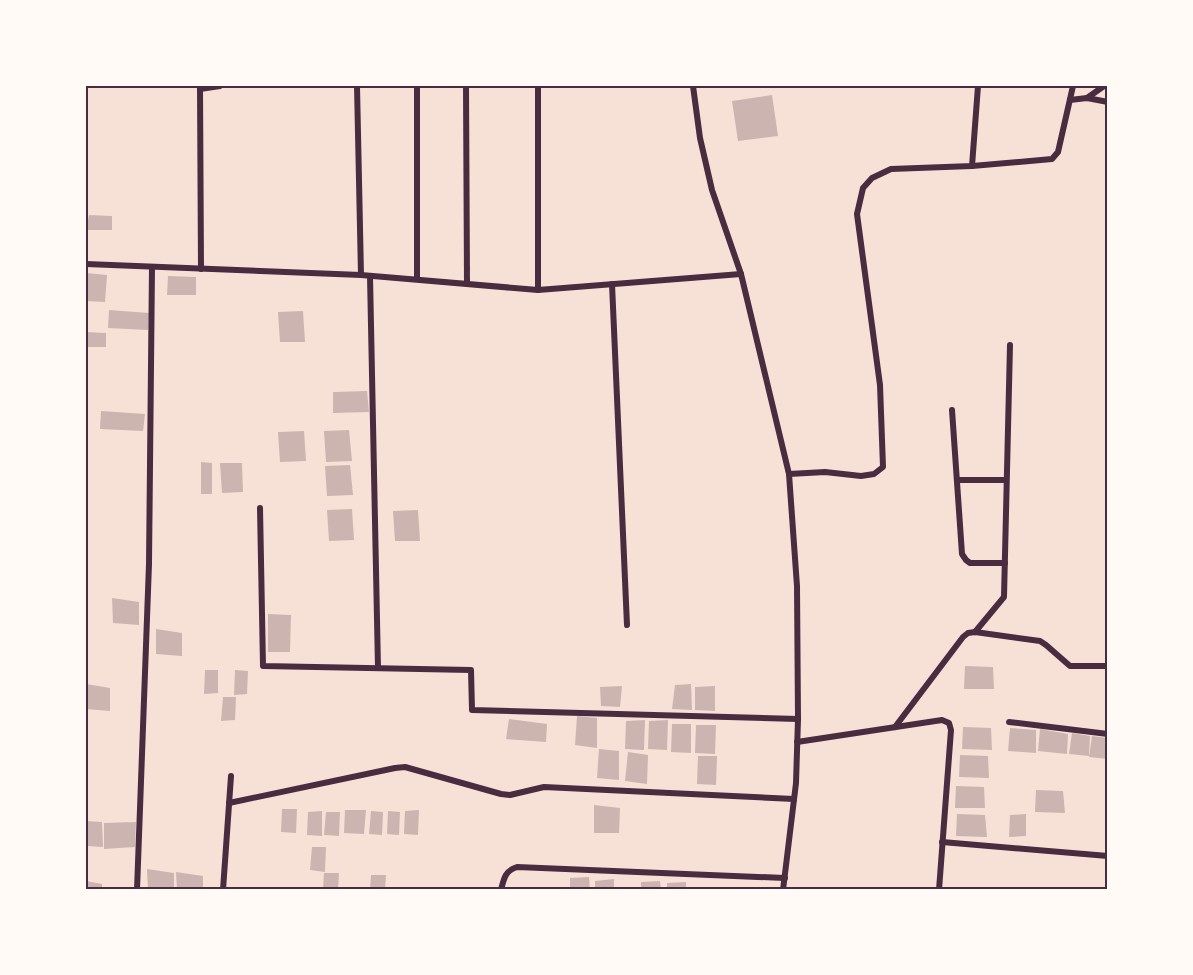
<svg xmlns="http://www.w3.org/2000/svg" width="1193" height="975" font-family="'Asap Condensed',sans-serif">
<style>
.building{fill:#ccb4b1}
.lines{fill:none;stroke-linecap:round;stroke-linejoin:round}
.minor{stroke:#4a2c40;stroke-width:6}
.neatline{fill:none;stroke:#4a2c40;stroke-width:2}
</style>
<rect width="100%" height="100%" fill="#f7e1d7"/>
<!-- building -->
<g class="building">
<path d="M772,95l6,41 -40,5 -6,-40z"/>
<path d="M89,215l23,1v14h-26z"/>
<path d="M86,273l21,2 -2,27 -19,-1z"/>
<path d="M168,276l28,1v18h-29z"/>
<path d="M109,310l40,3 -1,17 -40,-2z"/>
<path d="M303,311l2,31h-25l-2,-30z"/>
<path d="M86,332l20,1v14h-20z"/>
<path d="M367,391l2,21 -36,1v-21z"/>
<path d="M101,411l44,3 -2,17 -43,-2z"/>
<path d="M349,430l3,31 -26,1 -2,-31z"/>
<path d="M304,431l2,30 -26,1 -2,-30z"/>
<path d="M201,462l11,1v31h-11z"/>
<path d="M220,463h22l1,29 -21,1z"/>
<path d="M350,465l3,30 -26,1 -2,-30z"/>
<path d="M352,509l2,31 -25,1 -2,-31z"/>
<path d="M418,510l2,31h-25l-2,-30z"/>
<path d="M112,598l27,4v23l-26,-2z"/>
<path d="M268,614l23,1 -1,37h-22z"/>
<path d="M156,629l26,4v23l-26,-2z"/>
<path d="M965,666l28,1 1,22h-30z"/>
<path d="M205,670h13v23l-14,1z"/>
<path d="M235,670l13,1 -1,23 -13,1z"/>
<path d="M86,684l24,4v23l-24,-2z"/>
<path d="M691,684l1,26 -20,-1 3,-24z"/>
<path d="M622,686l-2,21 -19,-1 -1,-19z"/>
<path d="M715,686v25l-20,-1v-23z"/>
<path d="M223,697h13l-1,23 -14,1z"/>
<path d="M577,716l20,2v30l-22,-3z"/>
<path d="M509,719l38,5 -1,18 -40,-3z"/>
<path d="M645,720l-1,30 -19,-1 1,-28z"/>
<path d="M668,720l-1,30 -19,-1 1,-28z"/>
<path d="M672,724h19v29l-20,-1z"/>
<path d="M696,725h20l-1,29 -20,-1z"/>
<path d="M963,727l28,1 1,22 -30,-1z"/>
<path d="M1010,728l26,2v23l-28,-2z"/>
<path d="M1040,729l28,5 -1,20 -29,-3z"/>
<path d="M1072,733l18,3 -1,20 -20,-2z"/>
<path d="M1092,736l16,2v21l-19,-2z"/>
<path d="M599,749l20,2v29l-22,-2z"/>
<path d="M628,752l20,3 -1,29 -22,-3z"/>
<path d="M960,755l28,1 1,22 -30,-1z"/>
<path d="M698,756h19l-1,29 -19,-1z"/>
<path d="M956,786l28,1 1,21h-30z"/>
<path d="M1036,790l27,1 2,22 -30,-1z"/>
<path d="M594,805l26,3 -1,25h-25z"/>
<path d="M282,809h15l-1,24 -15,-1z"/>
<path d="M345,810h21l-2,24 -20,-1z"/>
<path d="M419,810l-1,25 -14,-1 1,-23z"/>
<path d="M322,811v25l-15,-1 1,-23z"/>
<path d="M371,811l12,1 -1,23 -13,-1z"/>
<path d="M388,811l12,1 -1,23 -12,-1z"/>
<path d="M326,812h14l-1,24 -15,-1z"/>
<path d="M957,814l28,1 2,22 -31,-1z"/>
<path d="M1026,814v22l-17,1 1,-22z"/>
<path d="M86,821l16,1 1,25 -17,-1z"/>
<path d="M136,822l-1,25 -31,2v-26z"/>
<path d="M312,847h14l-1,25 -15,-2z"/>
<path d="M147,869l27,4v17h-26z"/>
<path d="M176,872l27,4v14h-26z"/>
<path d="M324,873h15l-1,17h-15z"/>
<path d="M371,875h15l-1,15h-15z"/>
<path d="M589,877l1,13h-20v-12z"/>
<path d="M614,879v11h-19v-9z"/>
<path d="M86,881l16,3v6h-16z"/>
<path d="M660,881l1,9h-20v-8z"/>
<path d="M686,882v8h-19v-7z"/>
</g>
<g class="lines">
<!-- minor -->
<g class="minor">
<path d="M200,86l1,183"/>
<path d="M357,86l4,189"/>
<path d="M466,86l1,197"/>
<path d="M538,86v204"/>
<path d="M693,86l7,52 12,52 29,84 48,200 8,112 1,133 -2,64 -13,107"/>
<path d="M200,89l20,-3"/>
<path d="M1087,98l17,-12"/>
<path d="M1070,100l17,-2 21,4"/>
<path d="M972,166l6,-80"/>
<path d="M86,264l275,11 177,15 203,-16"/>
<path d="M370,276l8,392"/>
<path d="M417,279v-193"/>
<path d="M612,284l15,341"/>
<path d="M952,410l10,144 4,6 4,3h35"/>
<path d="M789,474l36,-2 36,4 13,-2 9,-7 -3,-82 -23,-171 6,-26 9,-10 19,-9 81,-3 80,-7 6,-7 15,-66"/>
<path d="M957,480h49"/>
<path d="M260,508l3,158 208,4 1,40 326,9"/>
<path d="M975,632l29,-35 6,-252"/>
<path d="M1009,722l99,12"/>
<path d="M895,727l68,-90 5,-4 7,-1 65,9 6,4 24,21h38"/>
<path d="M797,742l145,-22 7,3 2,7 -12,160"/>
<path d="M229,803l166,-35 10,-1 96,27 9,1 34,-8 250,12"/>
<path d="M942,842l166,14"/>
<path d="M137,890l12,-326 3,-297"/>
<path d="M223,890l8,-114"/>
<path d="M501,890c3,-12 4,-19 16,-23l268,11"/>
</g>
</g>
<!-- border -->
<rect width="1193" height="975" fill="none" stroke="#fffaf5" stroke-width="174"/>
<rect x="87" y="87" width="1019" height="801" class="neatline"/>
</svg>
